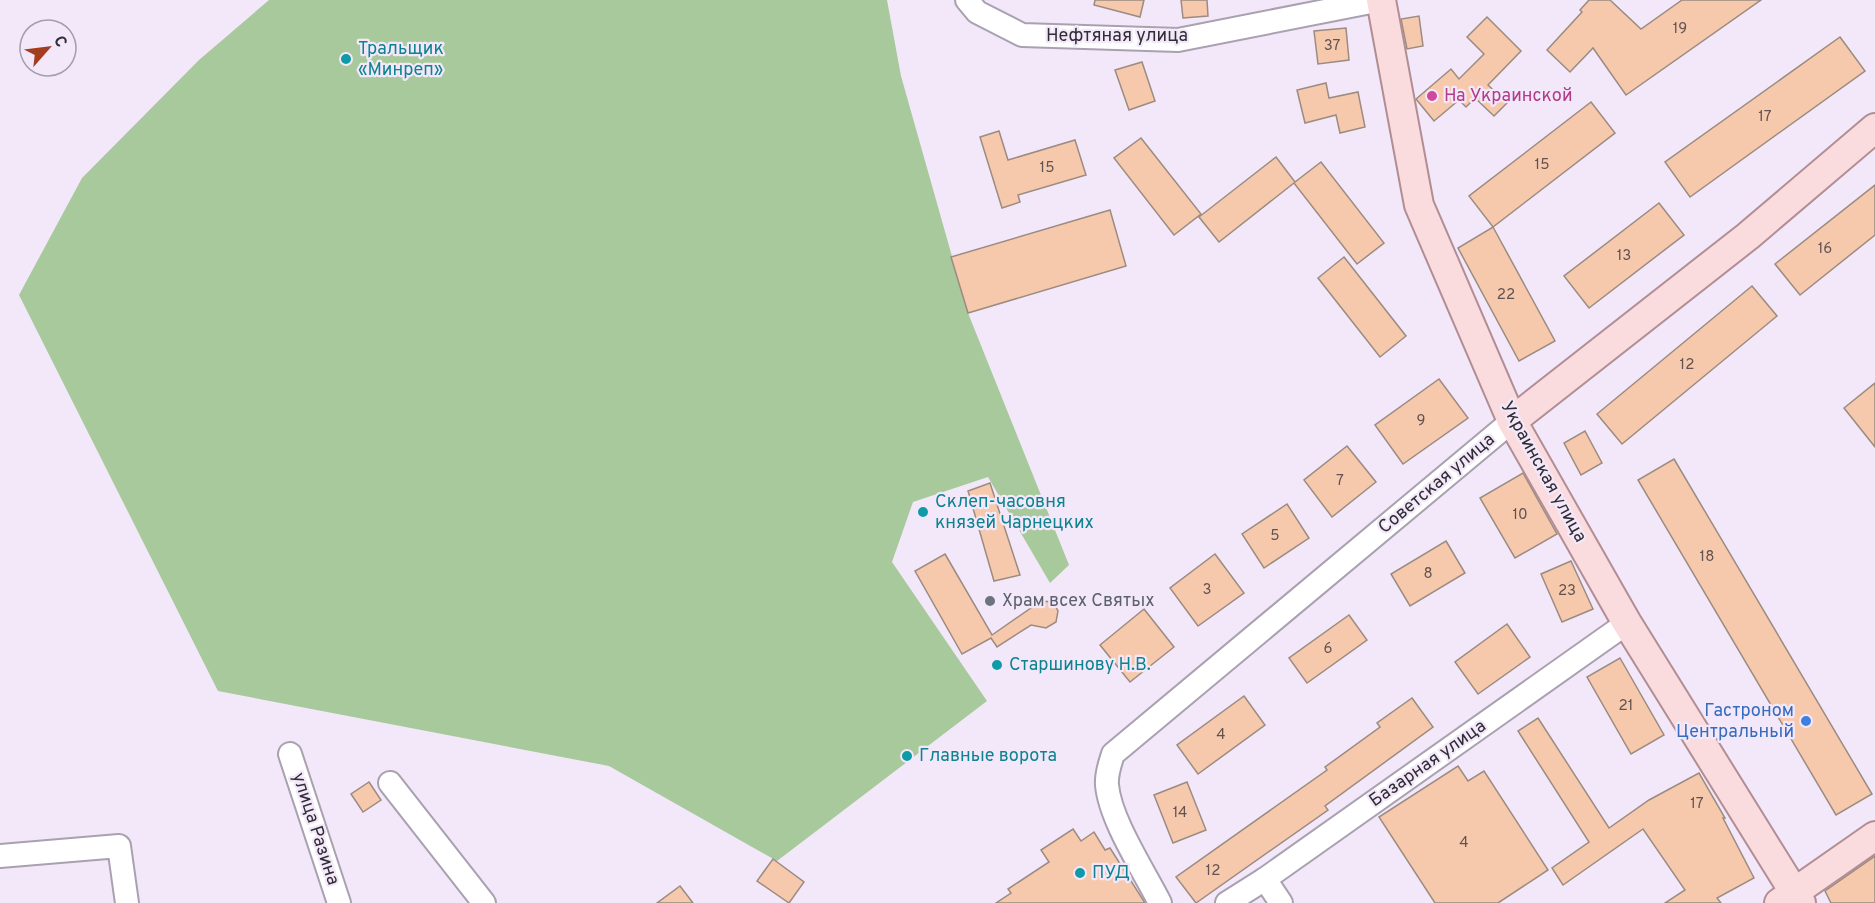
<svg xmlns="http://www.w3.org/2000/svg" width="1875" height="903" font-family="Overpass,sans-serif">
<style>
.green{fill:#a7c99b}
.building{fill:#f6c9ad;stroke:#9c8b80;stroke-width:1.5}
.lines{fill:none;stroke-linecap:round;stroke-linejoin:round}
.minor-casing{stroke:#a9a0b0;stroke-width:26}
.major-casing{stroke:#b18e94;stroke-width:32}
.minor{stroke:#fff;stroke-width:22}
.major{stroke:#fadbde;stroke-width:28}
.culture-dot{fill:#0f9aa8;stroke:#f3e8fa;stroke-width:2}
.hotel-dot{fill:#d1479c;stroke:#f3e8fa;stroke-width:2}
.worship-dot{fill:#6b7280;stroke:#f3e8fa;stroke-width:2}
.shop-dot{fill:#3f7fe0;stroke:#f3e8fa;stroke-width:2}
.labels{text-anchor:middle;dominant-baseline:central;stroke-width:4.5;stroke-linejoin:round;paint-order:stroke}
.number-label{font-size:15px;fill:#625352}
.street-label{font-size:18px;fill:#302c33;stroke:#f3e8fa}
.culture-label{font-size:18px;fill:#0d838f;stroke:#f3e8fa;text-anchor:start}
.hotel-label{font-size:18px;fill:#b23c85;stroke:#f3e8fa;text-anchor:start}
.worship-label{font-size:18px;fill:#5b616d;stroke:#f3e8fa;text-anchor:start}
.shop-label{font-size:18px;fill:#366cbe;stroke:#f3e8fa;text-anchor:end}
</style>
<rect width="100%" height="100%" fill="#f3e8fa"/>
<!-- green -->
<path class="green" d="M269,0h618l14,76 67,237 101,252 -19,18 -62,-106 -75,25 -21,60 95,139 -210,160 -168,-95 -391,-75 -199,-396 63,-117 117,-118z"/>
<!-- building -->
<g class="building">
<path d="M1095,0h49l-4,17 -46,-12z"/>
<path d="M1181,0h26l1,16 -25,2z"/>
<path d="M1589,0h21l31,29 41,-29h79l-135,95 -33,-47 -23,24 -23,-22 35,-38 -2,-2z"/>
<path d="M1419,16l4,30 -16,3 -6,-30z"/>
<path d="M1487,17l34,34 -33,34 19,18 -13,13 -19,-18 -9,9 -7,-7 -25,21 -18,-22 35,-30 8,10 25,-25 -17,-17z"/>
<path d="M1346,28l3,32 -31,4 -4,-33z"/>
<path d="M1840,37l25,34 -175,126 -25,-35z"/>
<path d="M1142,62l13,39 -26,9 -14,-40z"/>
<path d="M1326,83l3,15 29,-6 7,35 -25,6 -4,-18 -31,8 -8,-33z"/>
<path d="M1591,102l24,31 -122,94 -24,-31z"/>
<path d="M999,131l9,29 67,-20 11,35 -68,20 2,7 -18,6 -22,-71z"/>
<path d="M1141,138l60,76 -27,21 -60,-77z"/>
<path d="M1276,157l19,25 26,-20 63,81 -27,21 -63,-81 -75,59 -20,-25z"/>
<path d="M1875,185v50l-75,60 -25,-31z"/>
<path d="M1659,203l25,32 -95,73 -25,-32z"/>
<path d="M1110,210l16,56 -158,47 -17,-56z"/>
<path d="M1493,227l62,114 -36,20 -61,-113z"/>
<path d="M1344,257l62,79 -26,21 -62,-79z"/>
<path d="M1752,286l25,30 -155,128 -25,-30z"/>
<path d="M1439,379l29,39 -65,46 -28,-39z"/>
<path d="M1875,383v64l-31,-39z"/>
<path d="M1585,431l17,32 -21,12 -17,-32z"/>
<path d="M1347,446l29,36 -44,35 -28,-37z"/>
<path d="M1674,459l198,335 -36,21 -198,-335z"/>
<path d="M1523,473l34,61 -42,24 -35,-60z"/>
<path d="M990,483l30,92 -26,6 -26,-90z"/>
<path d="M1287,504l22,34 -45,30 -22,-34z"/>
<path d="M1446,541l19,32 -55,33 -19,-32z"/>
<path d="M945,554l47,81 49,-34 12,1 5,9 -2,11 -10,6 -15,-3 -34,22 -6,-9 -29,16 -47,-83z"/>
<path d="M1215,554l29,39 -46,33 -28,-38z"/>
<path d="M1571,561l22,48 -31,13 -21,-48z"/>
<path d="M1144,609l30,38 -44,35 -30,-37z"/>
<path d="M1349,615l18,25 -60,43 -18,-25z"/>
<path d="M1507,624l23,33 -52,37 -23,-32z"/>
<path d="M1620,658l44,77 -33,19 -44,-77z"/>
<path d="M1244,696l21,29 -67,49 -21,-29z"/>
<path d="M1412,698l21,29 -108,79 3,4 -132,93 -20,-26 151,-107 -2,-3 55,-40 -3,-4z"/>
<path d="M1538,718l71,110 40,-28 50,-27 26,45h-2l31,60 -37,20 4,5h-56l20,-13 -42,-61 -80,56 -11,-17 37,-26 -71,-111z"/>
<path d="M1458,766l10,15 16,-10 64,99 -50,33h-63l-56,-86z"/>
<path d="M369,782l12,18 -18,12 -12,-18z"/>
<path d="M1187,782l19,48 -33,13 -19,-48z"/>
<path d="M1073,829l8,12 13,-9 11,18 5,-2 35,55h-149l15,-10 -3,-4 41,-27 -8,-12z"/>
<path d="M1875,856v47h-44l-6,-12z"/>
<path d="M773,859l31,23 -15,21 -32,-22z"/>
<path d="M680,886l13,17h-36z"/>
</g>
<g class="lines">
<defs>
<g id="minor">
<path d="M967,0l10,12 45,23 156,5 203,-40"/>
<path d="M290,754l49,149"/>
<path d="M390,783l94,120"/>
<path d="M0,856l119,-10 8,57"/>
<path d="M1265,879l16,24"/>
<path d="M1160,903c-16,-32 -50,-83 -53,-118 -1,-11 3,-21 6,-31l399,-333"/>
<path d="M1227,903l38,-24 362,-256"/>
</g>
<g id="major">
<path d="M1381,0l38,205 93,216 115,202 174,280"/>
<path d="M1512,421l236,-185 127,-108"/>
<path d="M1779,903l96,-67"/>
</g>
</defs>
<!-- minor casing -->
<use href="#minor" class="minor-casing"/>
<!-- major casing -->
<use href="#major" class="major-casing"/>
<!-- minor -->
<use href="#minor" class="minor"/>
<!-- major -->
<use href="#major" class="major"/>
</g>
<!-- markers -->
<g class="culture-dot">
<circle cx="346" cy="59" r="6"/>
<circle cx="923" cy="512" r="6"/>
<circle cx="997" cy="665" r="6"/>
<circle cx="907" cy="756" r="6"/>
<circle cx="1080" cy="873" r="6"/>
</g>
<circle class="hotel-dot" cx="1432" cy="96" r="6"/>
<circle class="worship-dot" cx="990" cy="601" r="6"/>
<circle class="shop-dot" cx="1806" cy="721" r="6"/>
<g class="labels">
<!-- number labels -->
<g class="number-label">
<text x="1680" y="29">19</text>
<text x="1332" y="46">37</text>
<text x="1765" y="117">17</text>
<text x="1542" y="165">15</text>
<text x="1047" y="168">15</text>
<text x="1825" y="249">16</text>
<text x="1624" y="256">13</text>
<text x="1506" y="295">22</text>
<text x="1687" y="365">12</text>
<text x="1421" y="421">9</text>
<text x="1340" y="481">7</text>
<text x="1520" y="515">10</text>
<text x="1275" y="536">5</text>
<text x="1707" y="557">18</text>
<text x="1428" y="574">8</text>
<text x="1207" y="590">3</text>
<text x="1567" y="591">23</text>
<text x="1328" y="649">6</text>
<text x="1626" y="706">21</text>
<text x="1221" y="735">4</text>
<text x="1697" y="804">17</text>
<text x="1180" y="813">14</text>
<text x="1464" y="843">4</text>
<text x="1213" y="871">12</text>
</g>
<!-- street labels -->
<g class="street-label">
<text x="1117" y="36">Нефтяная улица</text>
<text transform="translate(1543 472) rotate(61)">Украинская улица</text>
<text transform="translate(1437 484) rotate(-40)">Советская улица</text>
<text transform="translate(1428 764) rotate(-35)">Базарная улица</text>
<text transform="translate(315 829) rotate(72)">улица Разина</text>
</g>
<!-- culture labels -->
<g class="culture-label">
<text x="358" y="49">Тральщик<tspan x="358" dy="21">«Минреп»</tspan></text>
<text x="935" y="502">Склеп-часовня<tspan x="935" dy="21">князей Чарнецких</tspan></text>
<text x="1009" y="665">Старшинову Н.В.</text>
<text x="919" y="756">Главные ворота</text>
<text x="1092" y="873">ПУД</text>
</g>
<!-- hotel labels -->
<g class="hotel-label">
<text x="1444" y="96">На Украинской</text>
</g>
<!-- worship labels -->
<g class="worship-label">
<text x="1002" y="601">Храм всех Святых</text>
</g>
<!-- shop labels -->
<g class="shop-label">
<text x="1794" y="711">Гастроном<tspan x="1794" dy="21">Центральный</tspan></text>
</g>
</g>
<!-- north arrow -->
<g transform="translate(48 48) rotate(62)"><circle r="28" fill="#f3e8fa" stroke="#a59daa" stroke-width="1.5"/>
<path d="M0-4.5L10 22L0 15L-10 22Z" fill="#a43c1e"/>
<text y="-9" font-size="16" font-weight="bold" text-anchor="middle" fill="#302c33">С</text>
</g>
</svg>
